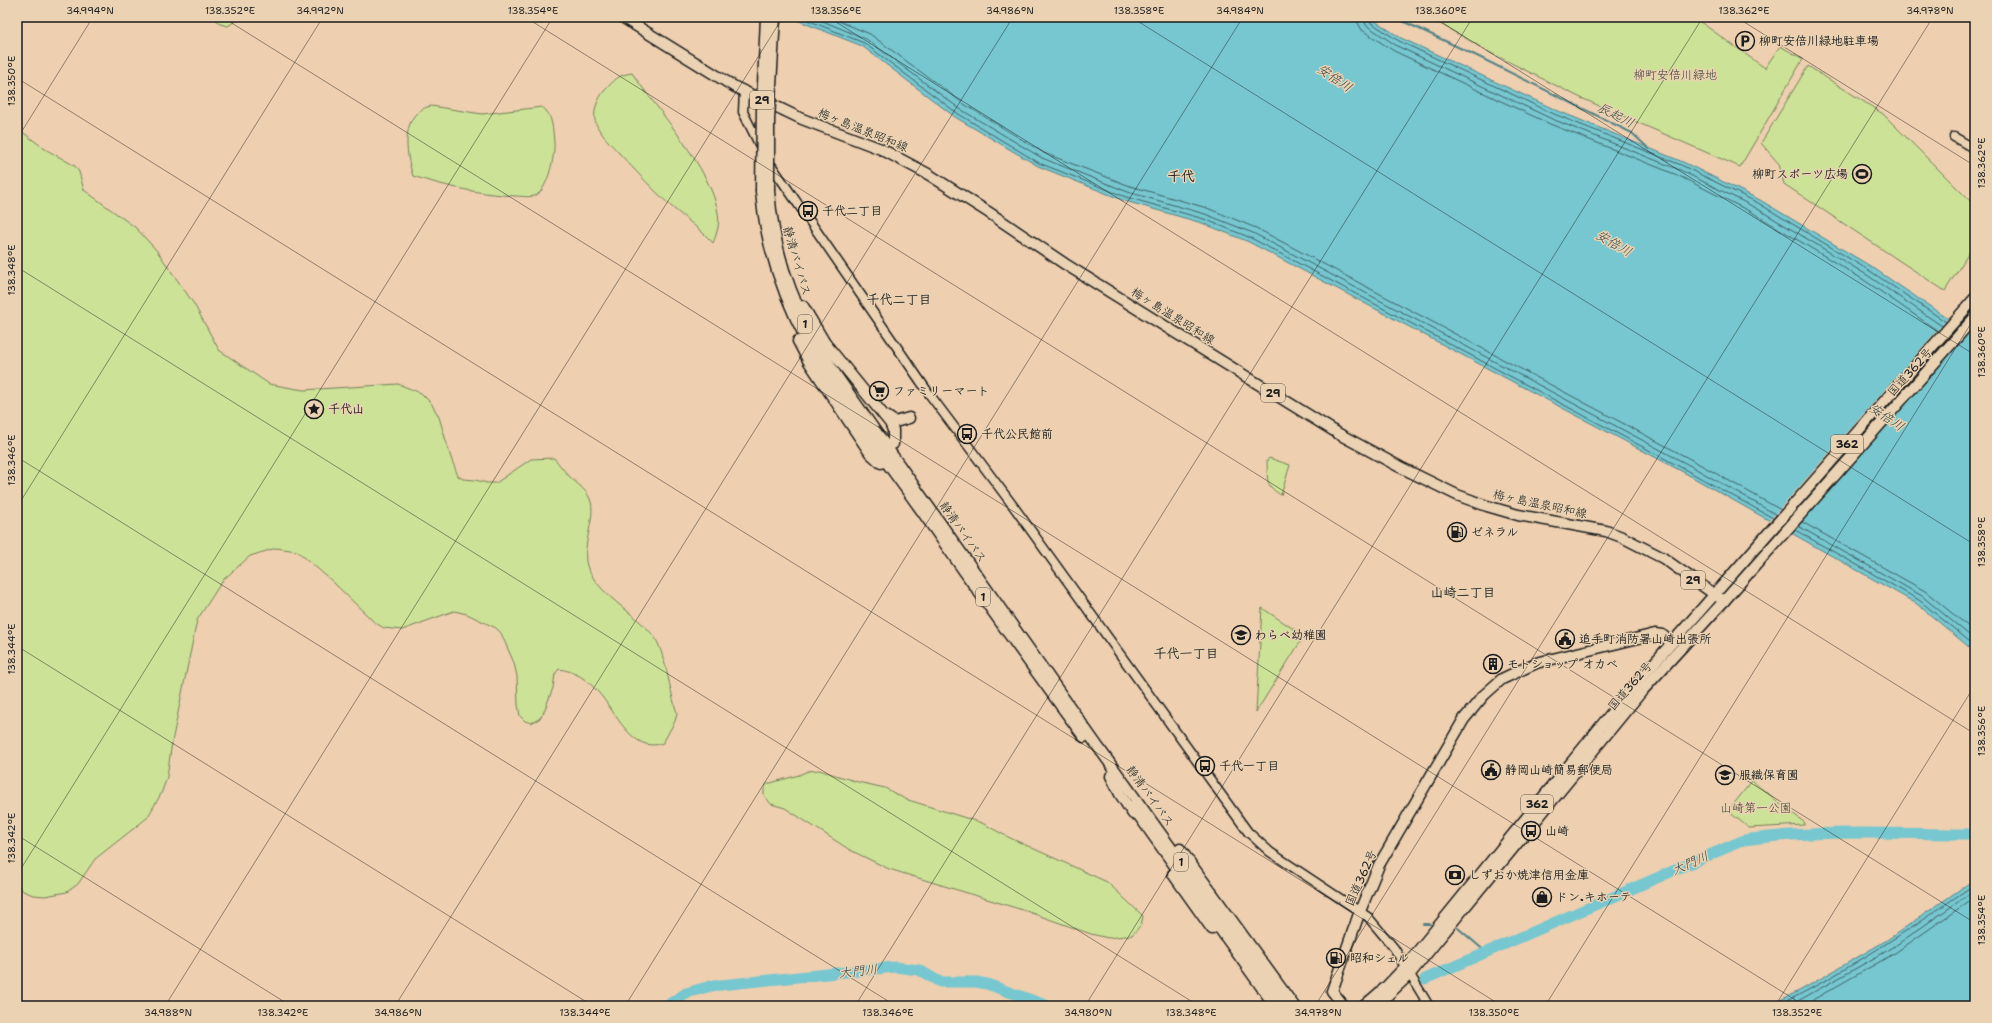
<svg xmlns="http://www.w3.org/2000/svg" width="1992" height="1023" font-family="'Shantell Sans','Klee One',sans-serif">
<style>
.green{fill:#cce297;stroke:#747f5a}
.water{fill:#76c7d0;stroke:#528388}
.pier{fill:#eecfaf}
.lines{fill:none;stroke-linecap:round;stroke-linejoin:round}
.shore{stroke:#406064;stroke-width:1}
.stream{stroke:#528388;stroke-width:2}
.river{stroke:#76c7d0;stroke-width:11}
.tertiary-casing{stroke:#1c1c1c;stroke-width:11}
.primary-casing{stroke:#1c1c1c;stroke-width:13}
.trunk-casing{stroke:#1c1c1c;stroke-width:13}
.tertiary{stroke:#ead2b2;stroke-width:8}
.primary{stroke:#ead2b2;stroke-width:10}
.trunk{stroke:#ead2b2;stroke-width:10}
.trunk-bridge-casing{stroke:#1c1c1c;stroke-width:13;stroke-linecap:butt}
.trunk-bridge{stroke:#ead2b2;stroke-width:10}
.ticks{fill:none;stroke:#1c1c1c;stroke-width:1;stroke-opacity:0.45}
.labels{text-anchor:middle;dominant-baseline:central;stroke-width:3;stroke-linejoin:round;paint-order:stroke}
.shield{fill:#ead2b2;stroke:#5a5349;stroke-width:1}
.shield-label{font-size:11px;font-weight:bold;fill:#1c1c1c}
.poi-label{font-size:12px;font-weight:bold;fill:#1c1c1c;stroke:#ead2b2;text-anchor:start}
.park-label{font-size:12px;fill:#3f4435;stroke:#ead2b2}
.street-label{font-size:12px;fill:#1c1c1c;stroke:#ead2b2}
.water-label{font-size:13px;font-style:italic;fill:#324749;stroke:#ead2b2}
.neighbourhood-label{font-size:13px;font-weight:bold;fill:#1c1c1c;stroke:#ead2b2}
.quarter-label{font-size:14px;font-weight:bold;fill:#1c1c1c;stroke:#ead2b2}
.neatline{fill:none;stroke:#1c1c1c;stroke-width:1.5}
.ticks-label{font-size:10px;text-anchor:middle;fill:#1c1c1c}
</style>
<rect width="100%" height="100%" fill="#eecfaf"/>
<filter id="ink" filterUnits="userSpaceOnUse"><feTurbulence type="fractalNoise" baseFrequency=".025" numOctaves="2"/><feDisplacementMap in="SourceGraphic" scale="8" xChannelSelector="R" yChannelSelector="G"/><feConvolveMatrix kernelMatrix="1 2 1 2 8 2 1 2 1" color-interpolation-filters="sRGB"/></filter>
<g filter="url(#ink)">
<!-- green -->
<g class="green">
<path d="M214,17h27l-13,9 -8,-2z"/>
<path d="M1428,17h274l-3,4 66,47 15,-22 23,13 -63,108 -161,-70 -88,-44z"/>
<path d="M1808,66l75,48 92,92v37l-30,48 -161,-107 -5,-20 -18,-21z"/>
<path d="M632,73c26,38 79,95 86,140 2,11 -1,20 -5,30 -13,-14 -27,-24 -41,-36 -19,-17 -36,-36 -53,-54 -8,-9 -18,-18 -23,-29 -4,-11 1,-25 9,-34 10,-10 12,-15 27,-17z"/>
<path d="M431,106l51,8 60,-7c11,7 11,24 12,36 1,13 -6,44 -17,52 -6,3 -15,1 -22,1 -35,-2 -68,-9 -102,-20 -8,-23 -13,-64 18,-70z"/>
<path d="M17,128l28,21 30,17 4,6 5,18 52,38 21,23 37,53 25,46 50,34 34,6 95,-6 23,9 10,10 8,14 12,41 7,18 5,3 12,1 12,3h9l35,-24 23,-1c5,6 10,13 16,19 7,7 16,12 20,22 8,19 -12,50 -1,72 14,27 45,41 64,64 12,15 17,58 24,78l-2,8 -12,22c-31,12 -48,-33 -65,-51 -10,-12 -23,-21 -39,-23l-4,5 -2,14 -10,26 -4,5 -8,4 -6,-2 -5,-5 -2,-11 -1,-29 -3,-13 -13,-30 -5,-5 -29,-14 -13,-3 -52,19 -18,-2 -10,-6 -42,-41 -35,-30 -21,-3 -26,8 -27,24 -26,40 -25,122 -5,35 -6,17 -14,24 -52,41 -17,25 -11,8 -22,4 -12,-1 -10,-4 -6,-7z"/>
<path d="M1269,458l21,7 -9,30c-17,-10 -13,-16 -14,-34z"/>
<path d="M1262,608l42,28 -48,76z"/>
<path d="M819,770l39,12 27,6 20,11 77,24 26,14 99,45 36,34 -2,9 -9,10 -24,3 -17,-4 -65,-23 -137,-42 -39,-19 -65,-42 -14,-4 -7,-9v-6l3,-5 32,-9 9,-4z"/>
<path d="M1752,781l53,42 -1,2 -55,3 -21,-17z"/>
</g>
<!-- water -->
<g class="water">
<path d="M789,17h580l32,21 155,72 127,52 77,38 112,67 103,70v315l-58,-48 -232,-131 -436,-231 -47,-19 -77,-22 -87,-35 -83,-49 -93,-71z"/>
<path d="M1975,879v127h-207l33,-16 86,-50z"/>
</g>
<!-- pier -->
<path class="pier" d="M1949,317l21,14 -180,204 -22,-13z"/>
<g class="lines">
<!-- shore -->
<g class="shore">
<path d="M800,17l64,26 93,70 82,50 87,34 78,22 47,19 435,232 87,48"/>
<path d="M813,17l53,22 94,70 82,49 86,34 77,22 48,19 436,232 88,50"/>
<path d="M829,17l41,17 94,70 80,49 86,33 77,22 49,20 436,232 89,50"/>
<path d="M1357,17l1,6 4,7 32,21 156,73 127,51 76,38 111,67 74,51"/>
<path d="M1363,17l3,8 31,21 155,73 128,51 76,38 111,67 75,51"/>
<path d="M1368,17l2,5 29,19 155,73 127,51 77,38 112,68 76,51"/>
<path d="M1802,522l123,69 50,41"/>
<path d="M1798,526l124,70 53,44"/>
<path d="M1795,530l124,70 56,46"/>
<path d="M1777,1006c70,-34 134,-78 198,-122"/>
<path d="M1789,1006l103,-58 83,-58"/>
<path d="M1802,1006l93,-53 80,-56"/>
</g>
<!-- stream -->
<g class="stream">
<path d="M1394,17l83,39 155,77 17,16"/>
<path d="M1423,924h7"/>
<path d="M1458,928l29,25"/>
</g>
<!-- river -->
<g class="river">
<path d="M1425,979l319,-139c73,-11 157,-6 231,-6"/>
<path d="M666,1006l20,-13 25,-7 184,-19 24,3 21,12h36l11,2 61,22"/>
</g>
<defs>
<g id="tertiary">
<path d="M744,91l-1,21 18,36"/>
<path d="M1954,137l21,12"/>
<path d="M769,162l161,233 84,112 234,325 22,20 98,65 26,31 35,58"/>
</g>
<path id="primary" d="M622,17l113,70 67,32 79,30 47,25 60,38 77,52 119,74 155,96 61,33 57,28 30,11 31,9 88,16 16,6 41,21 61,43"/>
<g id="trunk">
<path d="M761,191c10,130 93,224 165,326 52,74 104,148 158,220"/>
<path d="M769,191c6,75 29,125 69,187l258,366 189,262"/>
<path d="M803,306l22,37 65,80 3,7v14"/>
<path d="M798,341l11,21 61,91 11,10"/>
<path d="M886,416l9,6 14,-4"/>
<path d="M1111,776l9,18 13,20"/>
<path d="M1132,806l143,200"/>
<path d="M1180,849l114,157"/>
<path d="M1173,874l39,55"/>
<path d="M1344,1006l-12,-15 28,-80 19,-46 85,-146 20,-24 18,-16 34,-16 119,-29 7,1 10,8"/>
<path d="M1364,1006l22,-19 19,-20 222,-273 348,-396"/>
<path d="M1376,1006l34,-32 232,-283 82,-90 251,-284"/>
</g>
</defs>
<!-- tertiary casing -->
<use href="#tertiary" class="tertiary-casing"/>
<!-- primary casing -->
<use href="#primary" class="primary-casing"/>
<!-- trunk casing -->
<use href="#trunk" class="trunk-casing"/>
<!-- tertiary -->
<use href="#tertiary" class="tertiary"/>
<!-- primary -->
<use href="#primary" class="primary"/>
<!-- trunk -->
<use href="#trunk" class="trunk"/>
<defs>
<g id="trunk-bridge">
<path d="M761,191l1,-84 4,-90"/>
<path d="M769,191v-71l6,-103"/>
</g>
</defs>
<!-- trunk-bridge casing -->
<use href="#trunk-bridge" class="trunk-bridge-casing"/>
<!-- trunk-bridge -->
<use href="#trunk-bridge" class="trunk-bridge"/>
</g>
</g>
<!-- ticks -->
<path class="ticks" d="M222,17l1583,989M525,17l1450,906M828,17l1147,717M1131,17l844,528M1433,17l542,338M1736,17l239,149M17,78l1485,928M17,139l76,-122M17,267l1182,739M17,457l879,549M17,507l306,-490M17,646l576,360M17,835l274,171M17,875l536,-858M165,1006l618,-989M395,1006l618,-989M625,1006l618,-989M855,1006l618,-989M1085,1006l618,-989M1315,1006l618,-989M1545,1006l430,-689M1775,1006l200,-321"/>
<!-- icons -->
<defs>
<symbol id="parking-ring" viewBox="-11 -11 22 22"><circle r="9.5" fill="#ead2b2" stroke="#1c1c1c" stroke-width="1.5"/><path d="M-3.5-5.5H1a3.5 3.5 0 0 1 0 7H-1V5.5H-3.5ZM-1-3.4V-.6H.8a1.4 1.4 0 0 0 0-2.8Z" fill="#1c1c1c"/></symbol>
<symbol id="stadium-ring" viewBox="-11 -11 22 22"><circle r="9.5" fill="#ead2b2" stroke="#1c1c1c" stroke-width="1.5"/><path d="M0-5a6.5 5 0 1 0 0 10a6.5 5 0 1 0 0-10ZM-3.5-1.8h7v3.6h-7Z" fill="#1c1c1c"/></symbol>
<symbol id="bus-ring" viewBox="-11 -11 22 22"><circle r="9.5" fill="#ead2b2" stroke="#1c1c1c" stroke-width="1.5"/><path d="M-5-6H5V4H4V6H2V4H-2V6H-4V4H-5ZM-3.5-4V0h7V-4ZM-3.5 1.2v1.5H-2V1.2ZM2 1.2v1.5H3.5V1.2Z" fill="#1c1c1c"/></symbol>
<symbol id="supermarket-ring" viewBox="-11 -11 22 22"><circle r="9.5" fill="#ead2b2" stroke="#1c1c1c" stroke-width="1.5"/><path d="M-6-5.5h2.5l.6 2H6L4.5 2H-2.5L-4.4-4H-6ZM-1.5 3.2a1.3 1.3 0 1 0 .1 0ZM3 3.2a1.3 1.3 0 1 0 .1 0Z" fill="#1c1c1c"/></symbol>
<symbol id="sight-ring" viewBox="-11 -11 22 22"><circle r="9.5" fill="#ead2b2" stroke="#1c1c1c" stroke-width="1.5"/><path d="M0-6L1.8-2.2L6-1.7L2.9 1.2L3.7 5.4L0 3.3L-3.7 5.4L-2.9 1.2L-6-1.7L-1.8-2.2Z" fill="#1c1c1c"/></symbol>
<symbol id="fuel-ring" viewBox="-11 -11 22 22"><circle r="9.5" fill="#ead2b2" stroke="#1c1c1c" stroke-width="1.5"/><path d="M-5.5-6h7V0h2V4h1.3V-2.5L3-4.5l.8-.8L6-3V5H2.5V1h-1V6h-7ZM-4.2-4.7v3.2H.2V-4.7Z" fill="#1c1c1c"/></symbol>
<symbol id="school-ring" viewBox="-11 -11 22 22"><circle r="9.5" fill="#ead2b2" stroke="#1c1c1c" stroke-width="1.5"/><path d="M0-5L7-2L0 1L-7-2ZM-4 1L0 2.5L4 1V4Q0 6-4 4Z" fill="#1c1c1c"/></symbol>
<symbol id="civic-ring" viewBox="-11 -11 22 22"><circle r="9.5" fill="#ead2b2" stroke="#1c1c1c" stroke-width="1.5"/><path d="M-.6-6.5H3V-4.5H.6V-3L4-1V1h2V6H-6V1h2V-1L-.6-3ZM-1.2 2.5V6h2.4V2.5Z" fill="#1c1c1c"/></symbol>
<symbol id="building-ring" viewBox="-11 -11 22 22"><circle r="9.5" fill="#ead2b2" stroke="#1c1c1c" stroke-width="1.5"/><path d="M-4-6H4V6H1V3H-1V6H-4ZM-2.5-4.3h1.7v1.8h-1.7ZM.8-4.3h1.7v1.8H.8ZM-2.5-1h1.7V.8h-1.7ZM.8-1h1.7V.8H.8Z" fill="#1c1c1c"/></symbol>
<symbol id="bank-ring" viewBox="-11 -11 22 22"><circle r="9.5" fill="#ead2b2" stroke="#1c1c1c" stroke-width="1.5"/><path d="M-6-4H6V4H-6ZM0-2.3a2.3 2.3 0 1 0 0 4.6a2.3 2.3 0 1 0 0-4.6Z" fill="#1c1c1c"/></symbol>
<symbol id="shop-ring" viewBox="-11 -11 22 22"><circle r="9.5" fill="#ead2b2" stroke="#1c1c1c" stroke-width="1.5"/><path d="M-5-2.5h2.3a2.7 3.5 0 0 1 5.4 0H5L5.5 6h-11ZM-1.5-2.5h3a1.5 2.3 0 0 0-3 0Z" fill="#1c1c1c"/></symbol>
</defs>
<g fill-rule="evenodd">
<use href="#parking-ring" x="1734" y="30" width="22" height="22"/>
<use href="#stadium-ring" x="1851" y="163" width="22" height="22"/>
<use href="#bus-ring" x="797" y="200" width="22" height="22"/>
<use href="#supermarket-ring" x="868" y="380" width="22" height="22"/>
<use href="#sight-ring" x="303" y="398" width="22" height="22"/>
<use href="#bus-ring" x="956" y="423" width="22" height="22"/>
<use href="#fuel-ring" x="1446" y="521" width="22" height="22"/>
<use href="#school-ring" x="1230" y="624" width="22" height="22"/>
<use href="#civic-ring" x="1554" y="628" width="22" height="22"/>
<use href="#building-ring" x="1482" y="653" width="22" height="22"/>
<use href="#bus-ring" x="1194" y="755" width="22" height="22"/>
<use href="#civic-ring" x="1480" y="759" width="22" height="22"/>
<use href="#school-ring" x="1714" y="764" width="22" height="22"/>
<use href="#bus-ring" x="1520" y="820" width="22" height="22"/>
<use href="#bank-ring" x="1444" y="864" width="22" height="22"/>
<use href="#shop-ring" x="1531" y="886" width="22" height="22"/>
<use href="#fuel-ring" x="1325" y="947" width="22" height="22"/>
</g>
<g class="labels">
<!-- shield labels -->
<g class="shield">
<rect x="750" y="91" width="24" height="18" rx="3"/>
<rect x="798" y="315" width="14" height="18" rx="3"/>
<rect x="1261" y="384" width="24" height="18" rx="3"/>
<rect x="1831" y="435" width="32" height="18" rx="3"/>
<rect x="1681" y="571" width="24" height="18" rx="3"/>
<rect x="976" y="588" width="14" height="18" rx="3"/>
<rect x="1521" y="795" width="32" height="18" rx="3"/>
<rect x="1174" y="853" width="14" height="18" rx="3"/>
</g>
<g class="shield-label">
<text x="762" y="100">29</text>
<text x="805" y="324">1</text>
<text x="1273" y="393">29</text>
<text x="1847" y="444">362</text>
<text x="1693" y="580">29</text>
<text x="983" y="597">1</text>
<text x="1537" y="804">362</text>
<text x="1181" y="862">1</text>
</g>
<!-- poi labels -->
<g class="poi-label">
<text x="1759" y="41">柳町安倍川緑地駐車場</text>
<text x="1848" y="174" text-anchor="end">柳町スポーツ広場</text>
<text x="822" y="211">千代二丁目</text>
<text x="893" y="391">ファミリーマート</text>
<text x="328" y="409">千代山</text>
<text x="981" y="434">千代公民館前</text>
<text x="1471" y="532">ゼネラル</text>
<text x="1255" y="635">わらべ幼稚園</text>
<text x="1579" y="639">追手町消防署山崎出張所</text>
<text x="1507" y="664">モトショップ オカベ</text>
<text x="1219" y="766">千代一丁目</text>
<text x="1505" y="770">静岡山崎簡易郵便局</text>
<text x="1739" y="775">服織保育園</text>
<text x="1545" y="831">山崎</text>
<text x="1469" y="875">しずおか焼津信用金庫</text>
<text x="1556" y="897">ドン.キホーテ</text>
<text x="1350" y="958">昭和シェル</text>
</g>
<!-- park labels -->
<g class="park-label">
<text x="1675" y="75">柳町安倍川緑地</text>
<text x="1756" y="808">山崎第一公園</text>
</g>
<!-- street labels -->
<g class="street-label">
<text transform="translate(863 130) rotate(22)">梅ヶ島温泉昭和線</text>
<text transform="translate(797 261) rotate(74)">静清バイパス</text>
<text transform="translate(1173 316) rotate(32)">梅ヶ島温泉昭和線</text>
<text transform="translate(1910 372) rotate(-48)">国道362号</text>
<text transform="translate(1540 504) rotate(12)">梅ヶ島温泉昭和線</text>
<text transform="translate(963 532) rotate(55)">静清バイパス</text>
<text transform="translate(1630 686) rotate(-49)">国道362号</text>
<text transform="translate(1150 796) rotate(54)">静清バイパス</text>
<text transform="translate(1361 878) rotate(-66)">国道362号</text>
</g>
<!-- water labels -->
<g class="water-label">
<text transform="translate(1335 78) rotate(34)">安倍川</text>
<text transform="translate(1616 115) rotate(27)">辰起川</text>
<text transform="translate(1614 243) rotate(30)">安倍川</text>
<text transform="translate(1887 417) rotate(34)">安倍川</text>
<text transform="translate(1690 863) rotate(-24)">大門川</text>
<text transform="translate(858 971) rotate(-6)">大門川</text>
</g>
<!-- neighbourhood labels -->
<g class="neighbourhood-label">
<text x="899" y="299">千代二丁目</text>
<text x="1463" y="592">山崎二丁目</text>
<text x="1186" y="653">千代一丁目</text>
</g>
<!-- quarter labels -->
<g class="quarter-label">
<text x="1181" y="176">千代</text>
</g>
</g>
<!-- margin -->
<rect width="1992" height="1023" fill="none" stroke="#ead2b2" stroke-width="44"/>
<rect x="22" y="22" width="1948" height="979" class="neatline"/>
<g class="ticks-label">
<text x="90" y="14">34.994°N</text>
<text x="230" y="14">138.352°E</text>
<text x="320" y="14">34.992°N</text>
<text x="533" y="14">138.354°E</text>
<text x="836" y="14">138.356°E</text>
<text x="1010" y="14">34.986°N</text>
<text x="1139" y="14">138.358°E</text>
<text x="1240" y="14">34.984°N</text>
<text x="1441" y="14">138.360°E</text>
<text x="1744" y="14">138.362°E</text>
<text x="1930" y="14">34.978°N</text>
<text transform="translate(11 81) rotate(-90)" y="4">138.350°E</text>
<text transform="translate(1981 163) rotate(-90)" y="4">138.362°E</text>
<text transform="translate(11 270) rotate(-90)" y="4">138.348°E</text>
<text transform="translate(1981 352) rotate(-90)" y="4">138.360°E</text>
<text transform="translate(11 460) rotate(-90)" y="4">138.346°E</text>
<text transform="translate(1981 542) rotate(-90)" y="4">138.358°E</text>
<text transform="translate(11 649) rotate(-90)" y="4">138.344°E</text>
<text transform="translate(1981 731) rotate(-90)" y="4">138.356°E</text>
<text transform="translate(11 838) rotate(-90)" y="4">138.342°E</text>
<text transform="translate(1981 920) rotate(-90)" y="4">138.354°E</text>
<text x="168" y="1016">34.988°N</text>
<text x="283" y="1016">138.342°E</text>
<text x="398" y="1016">34.986°N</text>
<text x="585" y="1016">138.344°E</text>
<text x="888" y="1016">138.346°E</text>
<text x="1088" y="1016">34.980°N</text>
<text x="1191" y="1016">138.348°E</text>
<text x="1318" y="1016">34.978°N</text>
<text x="1494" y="1016">138.350°E</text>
<text x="1797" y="1016">138.352°E</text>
</g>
</svg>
